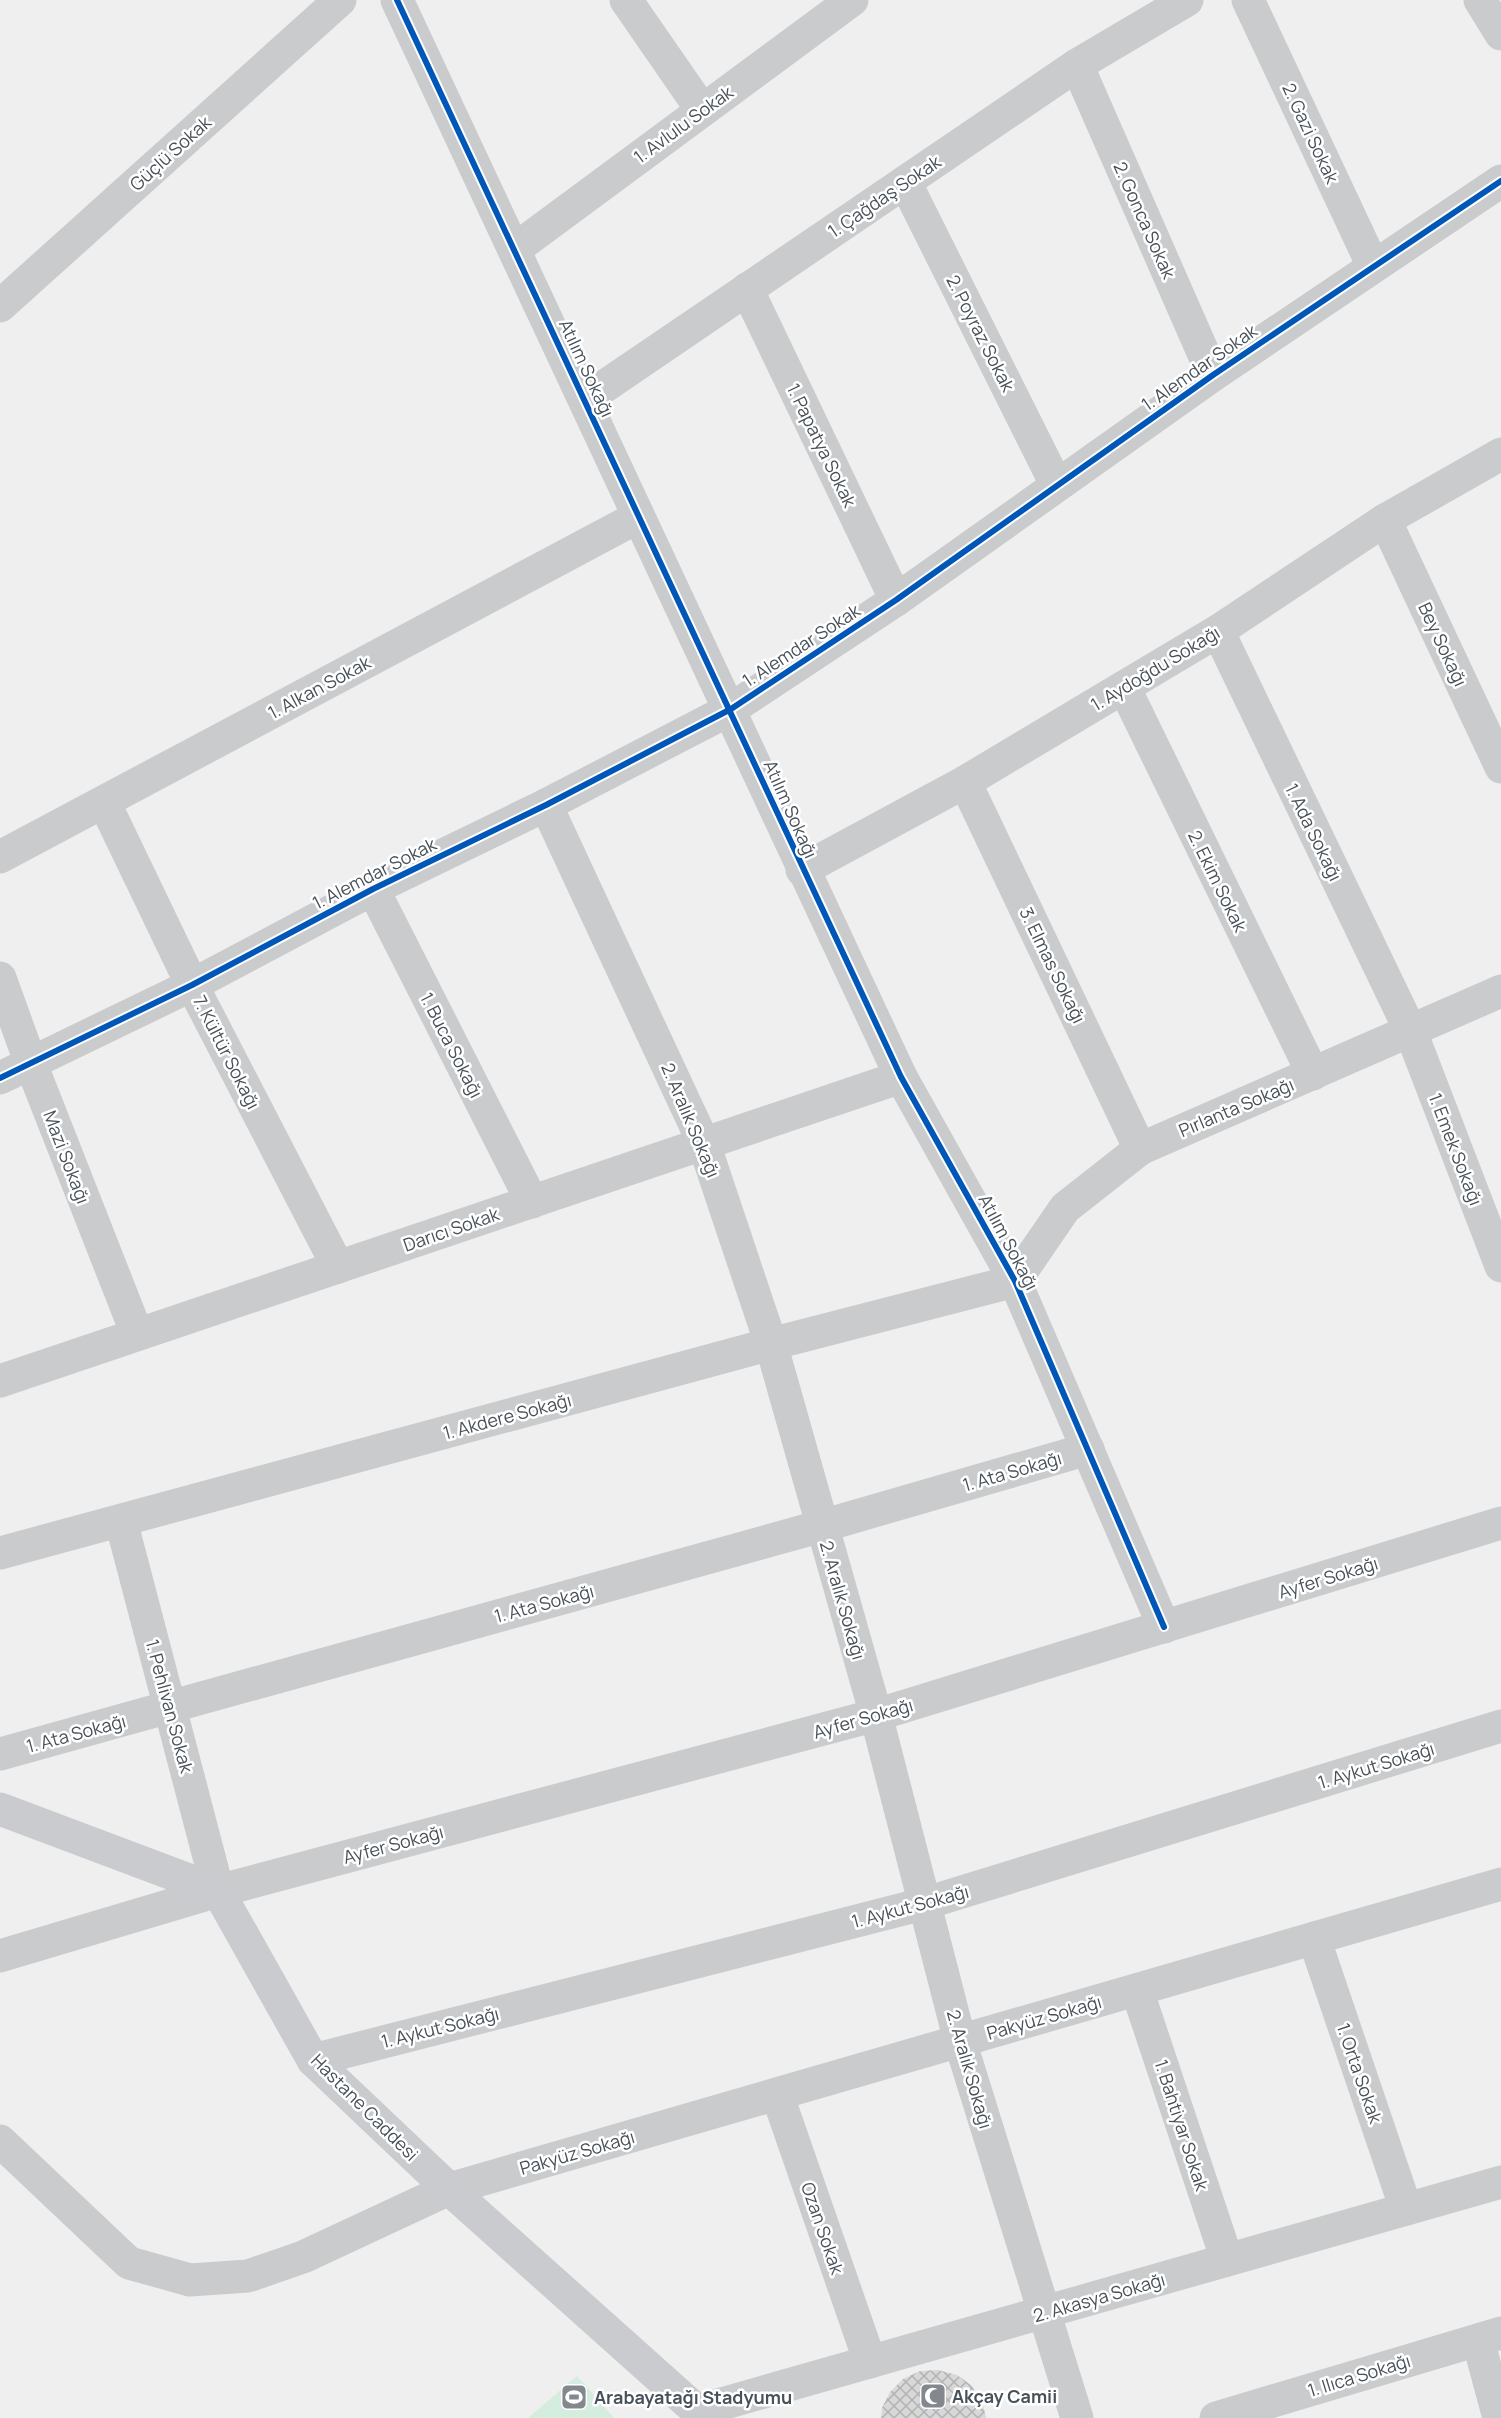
<svg xmlns="http://www.w3.org/2000/svg" width="1501" height="2418" font-family="Manrope,sans-serif">
<style>
.garden{fill:#d4edde}
.building{fill:url(#building-cross-hatch)}
.lines{fill:none;stroke-linecap:round;stroke-linejoin:round}
.street{stroke:#c9cbcd;stroke-width:33}
.secondary{stroke:#cacbce;stroke-width:33}
.cycleway-casing{stroke:#fff;stroke-width:10}
.cycleway{stroke:#0057b8;stroke-width:6}
.labels{text-anchor:middle;dominant-baseline:central;stroke-width:5;stroke-linejoin:round;paint-order:stroke}
.street-label{font-size:18px;fill:#47515a;stroke:#fff}
.poi-label{font-size:18px;font-weight:bold;fill:#47515a;stroke:#fff;text-anchor:start}
</style>
<defs>
<pattern id="building-cross-hatch" width="8" height="8" patternUnits="userSpaceOnUse" patternTransform="scale(1.5)"><rect width="8" height="8" fill="#d8d8d9"/><path d="M0 0l8 8M0 8l8-8" fill="none" stroke="#b1b2b3"/></pattern>
</defs>
<rect width="100%" height="100%" fill="#efefef"/>
<!-- garden -->
<path class="garden" d="M577,2376l37,42h-86z"/>
<!-- building -->
<path class="building" d="M938,2370l19,5 14,10 11,16 4,17h-105l1,-10 8,-16 13,-13 17,-8z"/>
<g class="lines">
<!-- street -->
<g class="street">
<path d="M397,0l504,1077 114,204 149,346"/>
<path d="M626,0l76,110"/>
<path d="M1248,0l125,266"/>
<path d="M1480,0l21,34"/>
<path d="M1077,65l136,310"/>
<path d="M905,182l151,302"/>
<path d="M515,249l337,-249"/>
<path d="M747,289l149,311"/>
<path d="M0,306l340,-306"/>
<path d="M586,399l491,-334 110,-65"/>
<path d="M1385,520l116,247"/>
<path d="M1218,631l193,401 90,234"/>
<path d="M1124,687l189,387"/>
<path d="M965,782l175,367"/>
<path d="M104,802l88,183 146,282"/>
<path d="M546,805l158,339 67,200 105,371 84,326 117,377"/>
<path d="M0,857l638,-340"/>
<path d="M802,870l163,-88 159,-95 94,-56 167,-111 116,-66"/>
<path d="M373,889l159,313"/>
<path d="M0,978l31,86 106,270"/>
<path d="M0,1078l192,-93 181,-96 173,-84 185,-96 165,-109 317,-225 288,-194"/>
<path d="M0,1381l901,-304"/>
<path d="M121,1521l97,370"/>
<path d="M0,1553l771,-209 244,-63 50,-73 75,-59 361,-158"/>
<path d="M0,1754l822,-228 266,-77"/>
<path d="M1314,1938l92,271"/>
<path d="M0,1956l218,-65 658,-176 625,-192"/>
<path d="M1137,1990l90,270"/>
<path d="M313,2060l610,-156 578,-178"/>
<path d="M777,2094l93,268"/>
<path d="M0,2141l129,122 61,17 58,-4 55,-19 146,-68 1052,-305"/>
<path d="M1478,2340l21,78"/>
<path d="M697,2411l804,-229"/>
<path d="M1216,2418l285,-85"/>
</g>
<!-- secondary -->
<path class="secondary" d="M0,1809l218,82 95,169 136,129 256,229"/>
<defs>
<g id="cycleway">
<path d="M397,0l504,1077 114,204 149,346"/>
<path d="M0,1078l192,-93 181,-96 173,-84 185,-96 165,-109 317,-225 288,-194"/>
</g>
</defs>
<!-- cycleway casing -->
<use href="#cycleway" class="cycleway-casing"/>
<!-- cycleway -->
<use href="#cycleway" class="cycleway"/>
</g>
<!-- icons -->
<defs>
<symbol id="mosque-square" viewBox="-11 -11 22 22"><rect x="-9" y="-9" width="18" height="18" rx="4" fill="#82888e" stroke="#fff"/><path d="M3.5-4.9A6 6 0 1 0 3.5 4.9A5 5 0 1 1 3.5-4.9Z" fill="#fff"/></symbol>
<symbol id="stadium-square" viewBox="-11 -11 22 22"><rect x="-9" y="-9" width="18" height="18" rx="4" fill="#82888e" stroke="#fff"/><path d="M0-5a6.5 5 0 1 0 0 10a6.5 5 0 1 0 0-10ZM-3.5-1.8h7v3.6h-7Z" fill="#fff"/></symbol>
</defs>
<g fill-rule="evenodd">
<use href="#mosque-square" x="918" y="2381" width="30" height="30"/>
<use href="#stadium-square" x="559" y="2382" width="30" height="30"/>
</g>
<g class="labels">
<!-- street labels -->
<g class="street-label">
<text transform="translate(683 124) rotate(-36)">1. Avlulu Sokak</text>
<text transform="translate(1311 133) rotate(65)">2. Gazi Sokak</text>
<text transform="translate(170 153) rotate(-42)">Güçlü Sokak</text>
<text transform="translate(884 196) rotate(-34)">1. Çağdaş Sokak</text>
<text transform="translate(1145 220) rotate(66)">2. Gonca Sokak</text>
<text transform="translate(981 333) rotate(63)">2. Poyraz Sokak</text>
<text transform="translate(1199 367) rotate(-35)">1. Alemdar Sokak</text>
<text transform="translate(587 368) rotate(65)">Atılım Sokağı</text>
<text transform="translate(822 445) rotate(64)">1. Papatya Sokak</text>
<text transform="translate(1443 644) rotate(65)">Bey Sokağı</text>
<text transform="translate(801 645) rotate(-33)">1. Alemdar Sokak</text>
<text transform="translate(1155 668) rotate(-31)">1. Aydoğdu Sokağı</text>
<text transform="translate(319 687) rotate(-28)">1. Alkan Sokak</text>
<text transform="translate(791 809) rotate(66)">Atılım Sokağı</text>
<text transform="translate(1314 832) rotate(64)">1. Ada Sokağı</text>
<text transform="translate(374 873) rotate(-27)">1. Alemdar Sokak</text>
<text transform="translate(1218 881) rotate(64)">2. Ekim Sokak</text>
<text transform="translate(1053 965) rotate(64)">3. Elmas Sokağı</text>
<text transform="translate(452 1045) rotate(63)">1. Buca Sokağı</text>
<text transform="translate(227 1052) rotate(63)">7. Kültür Sokağı</text>
<text transform="translate(1236 1107) rotate(-23)">Pırlanta Sokağı</text>
<text transform="translate(691 1120) rotate(67)">2. Aralık Sokağı</text>
<text transform="translate(1456 1149) rotate(69)">1. Emek Sokağı</text>
<text transform="translate(67 1157) rotate(69)">Mazi Sokağı</text>
<text transform="translate(451 1229) rotate(-19)">Darıcı Sokak</text>
<text transform="translate(1009 1242) rotate(62)">Atılım Sokağı</text>
<text transform="translate(507 1416) rotate(-15)">1. Akdere Sokağı</text>
<text transform="translate(1012 1471) rotate(-16)">1. Ata Sokağı</text>
<text transform="translate(1328 1577) rotate(-17)">Ayfer Sokağı</text>
<text transform="translate(843 1600) rotate(74)">2. Aralık Sokağı</text>
<text transform="translate(544 1603) rotate(-15)">1. Ata Sokağı</text>
<text transform="translate(170 1706) rotate(75)">1. Pehlivan Sokak</text>
<text transform="translate(863 1718) rotate(-16)">Ayfer Sokağı</text>
<text transform="translate(76 1733) rotate(-15)">1. Ata Sokağı</text>
<text transform="translate(1376 1765) rotate(-17)">1. Aykut Sokağı</text>
<text transform="translate(393 1844) rotate(-15)">Ayfer Sokağı</text>
<text transform="translate(910 1906) rotate(-15)">1. Aykut Sokağı</text>
<text transform="translate(1044 2017) rotate(-16)">Pakyüz Sokağı</text>
<text transform="translate(440 2027) rotate(-14)">1. Aykut Sokağı</text>
<text transform="translate(970 2069) rotate(74)">2. Aralık Sokağı</text>
<text transform="translate(1360 2073) rotate(71)">1. Orta Sokak</text>
<text transform="translate(365 2107) rotate(45)">Hastane Caddesi</text>
<text transform="translate(1182 2125) rotate(72)">1. Bahtiyar Sokak</text>
<text transform="translate(577 2152) rotate(-16)">Pakyüz Sokağı</text>
<text transform="translate(823 2228) rotate(71)">Ozan Sokak</text>
<text transform="translate(1099 2297) rotate(-16)">2. Akasya Sokağı</text>
<text transform="translate(1359 2375) rotate(-17)">1. Ilıca Sokağı</text>
</g>
<!-- poi labels -->
<g class="poi-label">
<text x="952" y="2396">Akçay Camii</text>
<text x="594" y="2397">Arabayatağı Stadyumu</text>
</g>
</g>
</svg>
